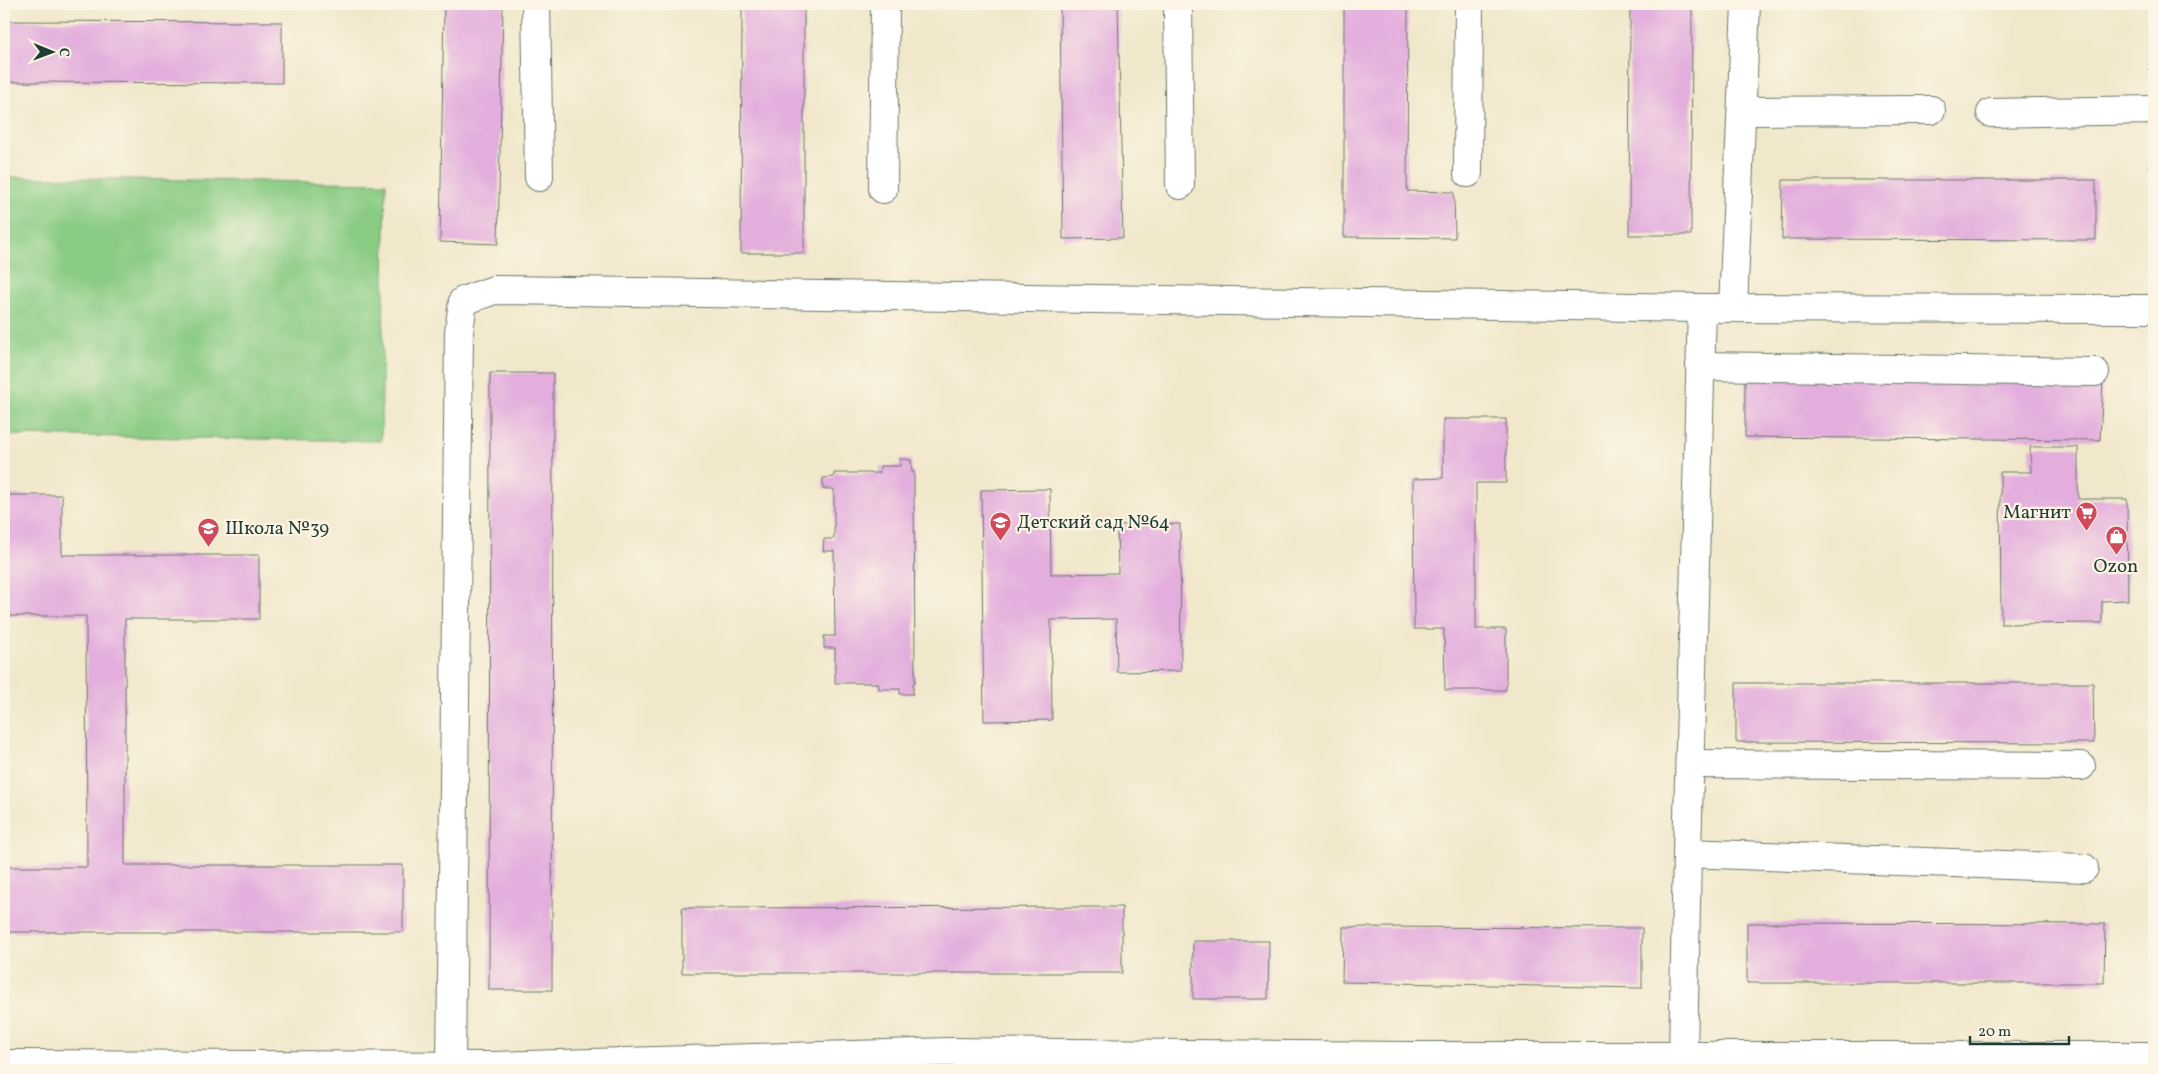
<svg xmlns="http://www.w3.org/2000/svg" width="2158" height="1074" font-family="Vollkorn,serif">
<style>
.green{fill:#8acc84;stroke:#54845c}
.building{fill:#e3addd}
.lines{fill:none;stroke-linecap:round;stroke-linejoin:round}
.minor-casing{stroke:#687969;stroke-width:30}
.path{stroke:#687969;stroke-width:3;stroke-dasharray:1 4;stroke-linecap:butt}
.minor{stroke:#fff;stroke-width:28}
.labels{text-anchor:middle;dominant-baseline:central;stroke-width:4.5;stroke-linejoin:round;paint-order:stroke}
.poi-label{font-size:19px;fill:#1f3d34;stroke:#fcf5e5;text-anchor:start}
</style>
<rect width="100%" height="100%" fill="#fcf5e5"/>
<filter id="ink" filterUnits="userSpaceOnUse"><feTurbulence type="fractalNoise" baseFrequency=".02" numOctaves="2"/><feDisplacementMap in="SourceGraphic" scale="10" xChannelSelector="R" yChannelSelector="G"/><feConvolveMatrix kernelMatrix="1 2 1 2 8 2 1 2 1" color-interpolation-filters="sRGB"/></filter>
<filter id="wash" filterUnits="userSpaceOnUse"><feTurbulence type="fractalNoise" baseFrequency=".0096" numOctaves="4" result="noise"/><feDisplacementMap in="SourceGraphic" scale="20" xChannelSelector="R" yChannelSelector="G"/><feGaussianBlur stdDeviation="1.12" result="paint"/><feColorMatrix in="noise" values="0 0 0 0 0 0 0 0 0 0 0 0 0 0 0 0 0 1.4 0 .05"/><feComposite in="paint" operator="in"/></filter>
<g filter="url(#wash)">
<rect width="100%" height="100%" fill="#f1e8cc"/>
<!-- green -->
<path class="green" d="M4,177l382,6 -5,258 -377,-6z"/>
<g id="blocks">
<!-- building -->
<g class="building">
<path d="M444,4h59l-5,240 -58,-2z"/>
<path d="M742,4h62v249h-63z"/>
<path d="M1060,4h58l5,234 -60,1z"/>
<path d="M1344,4h64l-1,187 47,1 1,46 -111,-1z"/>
<path d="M1630,4h62l-1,231h-62z"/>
<path d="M4,21l278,1v61l-278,-1z"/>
<path d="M1783,180h313v60l-314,-1z"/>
<path d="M490,373h63l-1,617h-63z"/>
<path d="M1745,377l358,1 -3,62 -355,-3z"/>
<path d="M1443,419h63v64h-30v146h30v61h-61l-1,-61h-30l-1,-150 30,-1z"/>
<path d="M2030,447h48v52h49l1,101 -26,1v22l-101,1 -1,-152h31z"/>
<path d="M900,459l11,1 1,12h2l1,211h-2v11h-13v-5h-21l-1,-6h-43v-35h-11v-12h11l-1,-85h-11l1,-12h10v-50h-11v-11l11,-1v-4h46v-7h20z"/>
<path d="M1050,489l1,85 67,-1 -1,-48 63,-1 1,147 -64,1 -1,-53 -65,1 1,100 -68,1 -3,-231z"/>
<path d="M4,495h58v60h197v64h-134v246h278v67h-399v-65h83l-1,-251h-81z"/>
<path d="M1736,683h357l1,60 -358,-1z"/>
<path d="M1122,907v66h-440v-65z"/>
<path d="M1747,923l358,1 -1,59h-357z"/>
<path d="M1343,927l299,1v60l-300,-6z"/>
<path d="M1193,941h76l-1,58h-75z"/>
</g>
</g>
</g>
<g filter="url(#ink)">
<use href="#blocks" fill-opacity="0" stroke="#687969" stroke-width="1"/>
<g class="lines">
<defs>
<g id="minor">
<path d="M536,4l3,173"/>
<path d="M1178,4l2,181"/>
<path d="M1742,111l189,-1"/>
<path d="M1991,113l163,-3"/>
<path d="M1468,173l1,-169"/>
<path d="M883,189l2,-185"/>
<path d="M1733,308l13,-304"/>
<path d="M1700,366l395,6"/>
<path d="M1690,764l391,2"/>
<path d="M1687,853l15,-545"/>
<path d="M1683,1056l4,-203 397,15"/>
<path d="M4,1064l488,2 457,-14 464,4h741"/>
<path d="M451,1066l8,-734 4,-31 31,-11 1208,18 452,1"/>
</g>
</defs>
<!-- minor casing -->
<use href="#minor" class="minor-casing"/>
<!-- path -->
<g class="path">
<path d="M2149,4l1,77"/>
<path d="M2148,165h6"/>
</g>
<!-- minor -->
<use href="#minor" class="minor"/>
</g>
</g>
<!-- icons -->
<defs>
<symbol id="supermarket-pin" viewBox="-11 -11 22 30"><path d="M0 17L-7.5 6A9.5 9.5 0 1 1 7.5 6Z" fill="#d1495b" stroke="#fcf5e5"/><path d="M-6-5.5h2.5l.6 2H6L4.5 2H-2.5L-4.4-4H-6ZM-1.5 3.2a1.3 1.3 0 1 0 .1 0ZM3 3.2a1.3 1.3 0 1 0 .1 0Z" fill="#fff"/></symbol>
<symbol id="school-pin" viewBox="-11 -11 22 30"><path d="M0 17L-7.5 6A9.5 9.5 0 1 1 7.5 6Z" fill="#d1495b" stroke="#fcf5e5"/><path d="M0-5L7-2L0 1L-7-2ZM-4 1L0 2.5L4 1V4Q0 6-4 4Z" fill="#fff"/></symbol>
<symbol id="shop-pin" viewBox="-11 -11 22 30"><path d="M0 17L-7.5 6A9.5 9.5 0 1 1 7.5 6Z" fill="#d1495b" stroke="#fcf5e5"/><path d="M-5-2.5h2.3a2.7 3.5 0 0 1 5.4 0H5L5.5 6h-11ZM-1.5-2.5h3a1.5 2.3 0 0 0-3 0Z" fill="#fff"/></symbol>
</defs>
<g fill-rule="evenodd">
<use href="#supermarket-pin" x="2074" y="500" width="25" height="34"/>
<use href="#school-pin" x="988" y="510" width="25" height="34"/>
<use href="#school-pin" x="196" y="516" width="25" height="34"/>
<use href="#shop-pin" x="2104" y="524" width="25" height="34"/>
</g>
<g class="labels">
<!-- poi labels -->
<g class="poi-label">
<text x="2071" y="513" text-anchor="end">Магнит</text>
<text x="1017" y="523">Детский сад №64</text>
<text x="225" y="529">Школа №39</text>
<text x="2116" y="567" text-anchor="middle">Ozon</text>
</g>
</g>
<!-- margin -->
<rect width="2158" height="1074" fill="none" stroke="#fcf5e5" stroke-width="20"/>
<!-- north arrow -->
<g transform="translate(52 52) rotate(91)" stroke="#fcf5e5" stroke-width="4" paint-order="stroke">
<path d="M0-4L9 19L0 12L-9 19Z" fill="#1f3d34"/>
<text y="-8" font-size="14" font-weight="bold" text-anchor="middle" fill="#1f3d34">С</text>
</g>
<!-- scale -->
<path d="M1970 1036v8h99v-8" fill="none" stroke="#1f3d34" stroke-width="2.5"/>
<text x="1978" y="1036" font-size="15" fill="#1f3d34" stroke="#fcf5e5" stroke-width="4" paint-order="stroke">20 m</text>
</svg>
